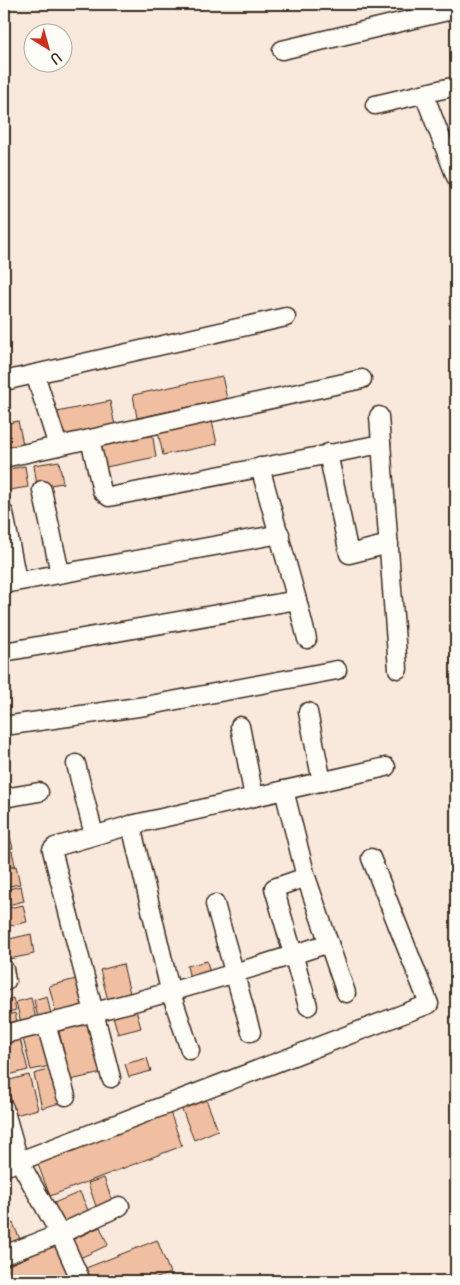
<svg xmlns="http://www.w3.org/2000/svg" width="460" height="1285" font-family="Delius,sans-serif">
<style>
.building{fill:#f0bea0;stroke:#3b2a1e}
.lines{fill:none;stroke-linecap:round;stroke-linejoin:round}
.street-casing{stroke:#3b2a1e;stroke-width:21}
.street{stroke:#fdfcf7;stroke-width:18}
</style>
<rect width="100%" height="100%" fill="#f9e9dd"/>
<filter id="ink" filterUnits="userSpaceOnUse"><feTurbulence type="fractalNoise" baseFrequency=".02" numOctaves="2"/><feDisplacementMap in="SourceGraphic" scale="10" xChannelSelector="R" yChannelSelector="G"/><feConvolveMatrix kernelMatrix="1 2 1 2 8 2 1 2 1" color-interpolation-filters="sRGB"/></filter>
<g filter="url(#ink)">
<!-- building -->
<g class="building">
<path d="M222,376l5,23 -90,19 -4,-23z"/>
<path d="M110,401l5,25 -53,10 -5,-24z"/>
<path d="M18,421l5,23 -19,4v-24z"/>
<path d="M212,421l5,23 -54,11 -5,-23z"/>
<path d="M152,432l4,25 -55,11 -4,-26z"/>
<path d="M59,461l4,22 -26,4 -3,-22z"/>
<path d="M25,466l3,21 -24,4v-21z"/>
<path d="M4,815l9,33 -9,2z"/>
<path d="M12,851l3,14 -11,2v-14z"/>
<path d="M16,866l4,18 -16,3v-18z"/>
<path d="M21,886l3,15 -20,5v-16z"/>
<path d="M23,905l4,17 -22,5 -1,-18z"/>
<path d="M31,934l3,20 -25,5 -4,-19z"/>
<path d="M207,961l4,17 -20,5 -4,-17z"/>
<path d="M123,964l8,34 -22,6 -9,-34z"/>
<path d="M76,979l8,31 -27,7 -8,-31z"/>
<path d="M47,996l5,23 -13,3 -5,-22z"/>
<path d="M13,998l3,12 -11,3 -1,-12z"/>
<path d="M31,998l6,25 -15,4 -6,-25z"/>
<path d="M136,1010l5,18 -23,6 -5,-18z"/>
<path d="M15,1013l3,13 -14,3v-13z"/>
<path d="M90,1019l12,54 -32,7 -12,-53z"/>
<path d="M47,1032l8,33 -24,5 -8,-32z"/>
<path d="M20,1039l8,31 -24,6v-33z"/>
<path d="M147,1058l4,13 -22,6 -4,-13z"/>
<path d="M58,1067l9,34 -25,7 -8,-34z"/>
<path d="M29,1075l9,34 -23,6 -9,-34z"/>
<path d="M205,1097l13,33 -24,10 -13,-33z"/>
<path d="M170,1112l12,34 -132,50 -13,-34z"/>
<path d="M104,1178l10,28 -16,6 -10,-29z"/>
<path d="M80,1192l11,25 -25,12 -12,-26z"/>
<path d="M13,1223l9,21 -18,8v-25z"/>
<path d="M100,1227l8,18 -28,13 -8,-18z"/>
<path d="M157,1240l13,33 -21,8h-58l-5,-13z"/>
<path d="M58,1244l16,37h-70v-14z"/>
</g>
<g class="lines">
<defs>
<g id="street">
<path d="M282,50l174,-41"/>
<path d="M424,94l32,83"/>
<path d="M375,105l81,-19"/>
<path d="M35,374l23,72"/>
<path d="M4,381l282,-64"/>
<path d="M379,416l19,253"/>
<path d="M90,439l12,52 7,6 272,-53"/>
<path d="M328,453l21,101 40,-10"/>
<path d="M4,458l358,-79"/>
<path d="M42,490l18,83"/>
<path d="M4,513l13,68"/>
<path d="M4,584l276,-50"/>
<path d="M297,600l10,39"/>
<path d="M4,652l293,-52 -37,-133"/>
<path d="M308,712l14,70"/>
<path d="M4,726l141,-20 192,-36"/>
<path d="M240,726l14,71"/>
<path d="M76,764l18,71"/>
<path d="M284,790l22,87 40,116"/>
<path d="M4,798l35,-6"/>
<path d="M131,825l39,165 20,60"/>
<path d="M306,877l-32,11 34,118"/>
<path d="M215,904l36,128"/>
<path d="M4,969l2,12"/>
<path d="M46,1024l20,72"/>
<path d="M4,1034c110,-25 218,-55 325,-91"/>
<path d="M111,1078l-59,-228 3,-3 76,-22 255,-58"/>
<path d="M4,1108l15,53 41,73 21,47"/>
<path d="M4,1167l425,-163 -58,-146"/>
<path d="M4,1255l56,-21 60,-28"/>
</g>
</defs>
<!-- street casing -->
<use href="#street" class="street-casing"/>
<!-- street -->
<use href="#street" class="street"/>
</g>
</g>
<!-- margin -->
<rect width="460" height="1285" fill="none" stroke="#fdfcf7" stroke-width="20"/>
<rect x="10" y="10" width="440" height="1265" fill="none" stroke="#3b2a1e" stroke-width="2" filter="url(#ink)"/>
<!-- north arrow -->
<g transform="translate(48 48) rotate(143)"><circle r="24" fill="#fdfcf7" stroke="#afa8a0"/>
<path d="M0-4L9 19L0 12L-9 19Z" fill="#c8321e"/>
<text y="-8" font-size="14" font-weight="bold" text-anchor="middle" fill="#3b2a1e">U</text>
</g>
</svg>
